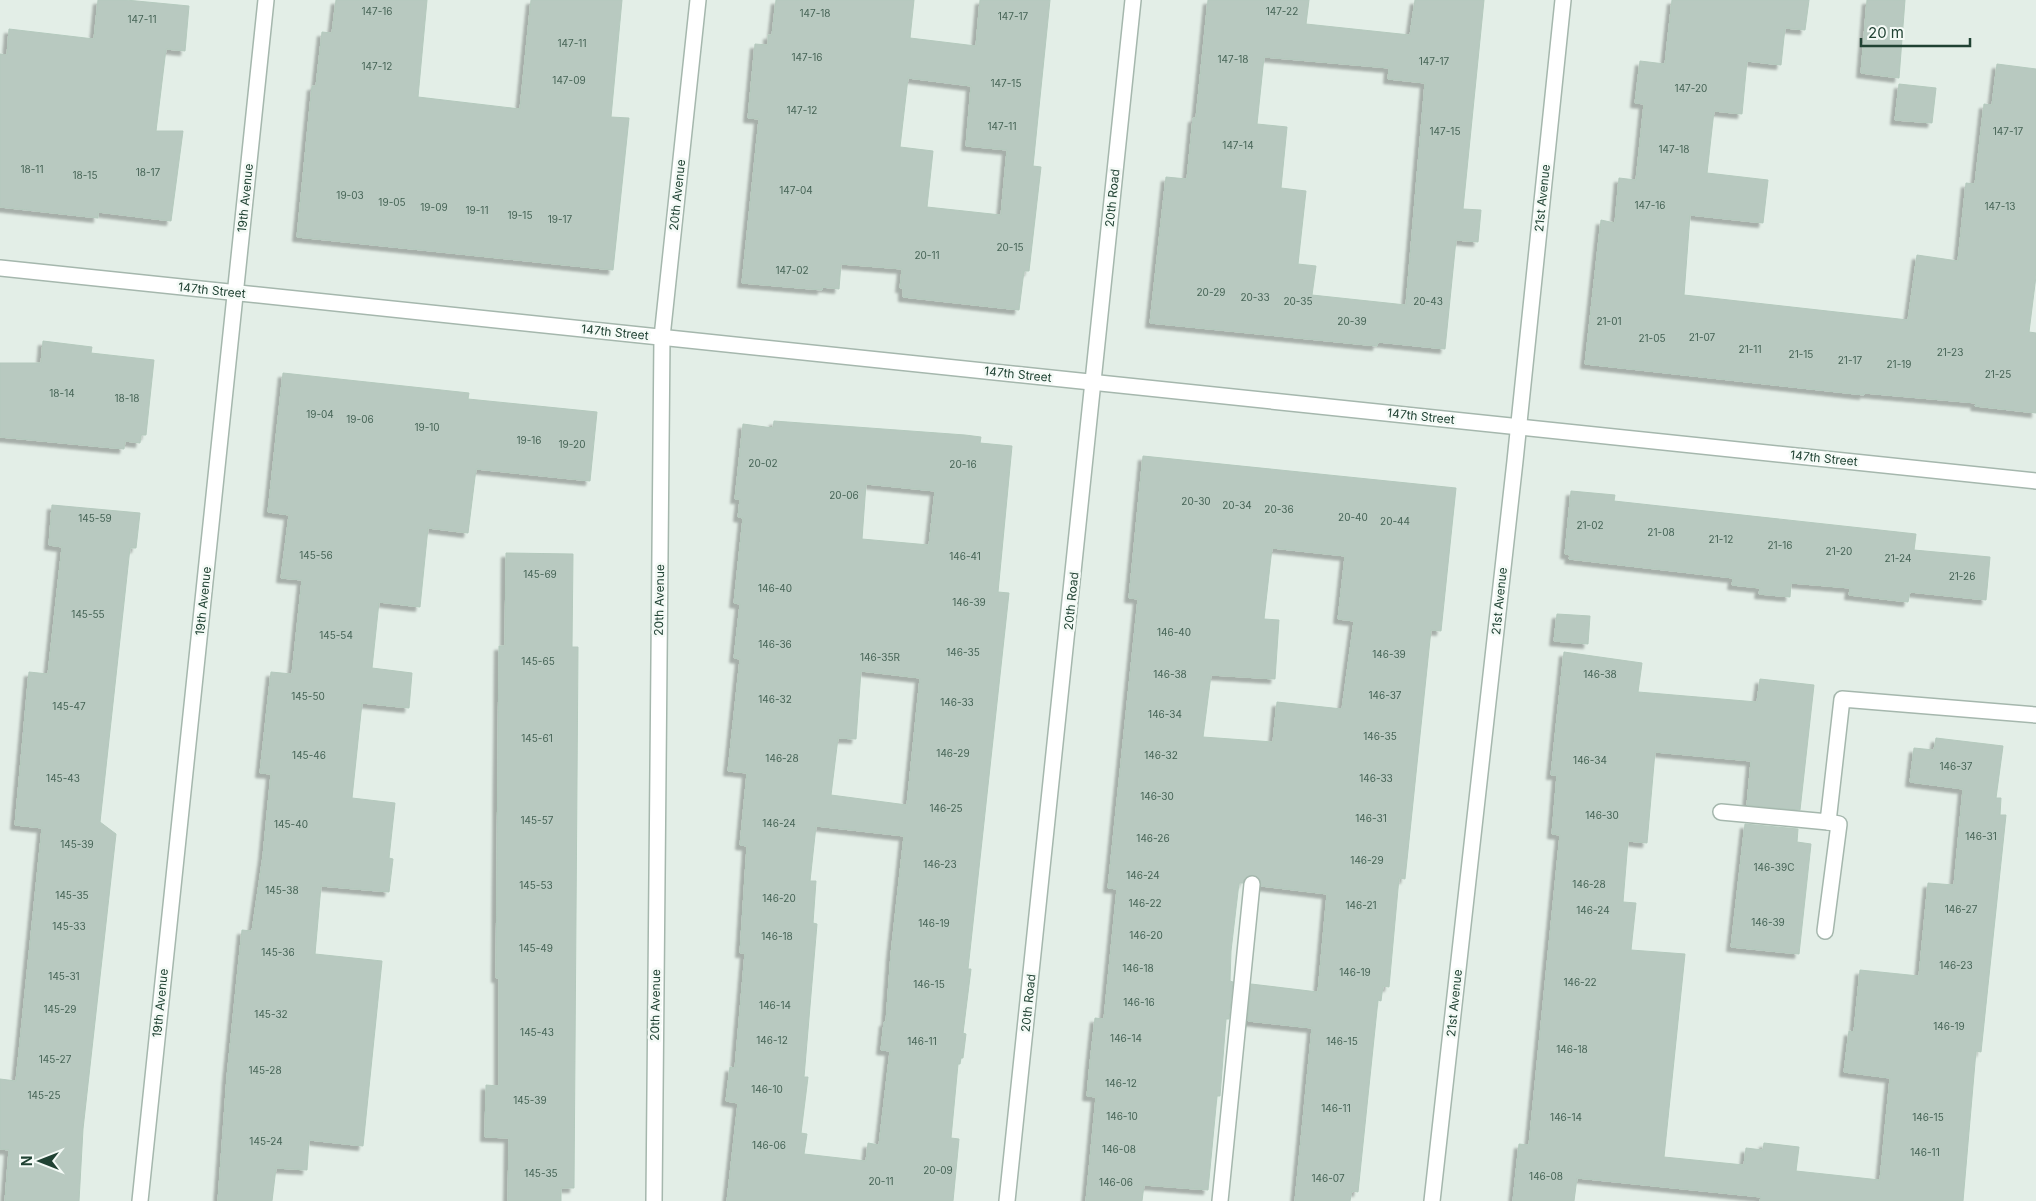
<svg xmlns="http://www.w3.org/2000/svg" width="2036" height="1201" font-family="Inter,sans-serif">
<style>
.building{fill:#b8c9c0;stroke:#b4c9bd;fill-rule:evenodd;filter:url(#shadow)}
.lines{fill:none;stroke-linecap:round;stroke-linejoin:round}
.minor-casing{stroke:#a5b7ad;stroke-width:18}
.minor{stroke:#fff;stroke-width:15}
.labels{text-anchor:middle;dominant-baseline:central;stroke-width:5;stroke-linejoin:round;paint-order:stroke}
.number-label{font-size:10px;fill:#466456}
.street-label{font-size:12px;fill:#204233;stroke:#f4faf6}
</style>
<defs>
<filter id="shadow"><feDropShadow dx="-4.5" dy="4.5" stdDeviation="1" flood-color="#0004"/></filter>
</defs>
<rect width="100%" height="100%" fill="#e3eee7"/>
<!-- building -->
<g class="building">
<path d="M98,0h28l63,6 -4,45 -19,-2 -10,82h27l-12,90 -73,-9v6l-98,-11v-153l7,1 2,-26 85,10z"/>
<path d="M336,0h91l-9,97 102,12 11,-109h91l-11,117 18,1 -16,152 -316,-33 15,-151h4l6,-54 10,1z"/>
<path d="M776,0h138l-4,38 66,8 4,-46h70l-17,166 8,1 -12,104h-5l-5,39 -116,-13v-9h-3l2,-19 -61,-5 -2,25 -17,-2v3l-80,-7 17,-164 -11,-1 7,-74 13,1v-10h4zM908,78l63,8 -5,60 41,4 -6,65 -74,-8 6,-56 -33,-4z"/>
<path d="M1208,0h101l-3,24 104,11 5,-35h69l-21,209 18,1 -3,32 -22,-2 -11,109 -67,-7 -1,4 -227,-23 16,-146 21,2 6,-61h3zM1264,57l125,11 -1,11 37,4 -19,222 -94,-10 4,-29 -18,-2 8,-73 -25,-3 6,-61 -30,-3z"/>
<path d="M1672,0h137l-4,30 -20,-2 -4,37 -34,-4 -5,53 -28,-3 -7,62 61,7 -5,43 -73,-8 -6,80 224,25 9,-65 41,6 8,-78 9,1 9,-80 8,1 5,-41 39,5v207l-7,56 7,1v80l-61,-7 1,-3 -112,-10v2l-279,-31 16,-144 14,3 4,-45 17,2 8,-76 -9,-1 5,-42 25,3z"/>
<path d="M1867,0h38l-6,78 -38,-5z"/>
<path d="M1899,84l37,4 -4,35 -37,-3z"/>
<path d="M43,341l49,6 -1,6 63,7 -8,75h-5l-1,8 -15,-2 -1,8 -124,-12v-74h41z"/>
<path d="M283,373l186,20 -1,6 129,13 -7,69 -114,-12 -8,64 -40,-5 -8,79 -41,-5 -7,66 40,5 -3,35 -47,-5 -10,95 43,5 -6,55 4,1 -4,33 -68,-6 -6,68 67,7 -19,185 -54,-6 -2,30 -31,-2 -4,33h-54l9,-124 15,-147 10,1 11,-75 8,-82 -11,-1 11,-101 21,2 10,-94 -21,-2 8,-63 -21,-3z"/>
<path d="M774,421l191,14 16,2 -1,6 32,3 -14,146 11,1 -41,376h3l-8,64 3,1 -3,24h-2l-1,6h-2l-7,74 8,1 -6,62h-226l11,-98 -12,-2 4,-34 5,1 10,-115h-5l7,-107 -7,-1 7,-72 -19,-2 12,-112 -6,-1 6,-54 -6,-1 9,-85 -5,-1 2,-18h-5l8,-75 30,4zM866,484l69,7 -6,54 -67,-6zM861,671l59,7 -13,127 -76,-10 7,-57 18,1zM816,826l88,10 -13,118 -5,68h-2l-3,28 9,1 -11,94 -11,-2 -2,18 -62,-7 3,-20 -6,-1 7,-56h-4l13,-153 -4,-1 3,-42h-6z"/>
<path d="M1143,456l313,32 -15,143 -10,-1 -26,249 -6,-1 -10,109 -6,-1 -2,15 -3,-1 -20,192 -6,-1 -2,10h-55l17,-173 -64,-7 3,-37 67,8 9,-98 -66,-8 -1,-6 -8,-5 -7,3 -2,5h-4l-8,68 -1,30 3,1 -4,37h-3l-6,77h-3l-9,94 -64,-5 -2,16h-56l10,-104 -9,-1 3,-33 5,-45 9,1 13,-130 -9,-1 30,-289 -9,-1zM1272,548l73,8 -7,63 16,2 -12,88 -65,-7 -4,40 -70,-5 8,-62 64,4 4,-59 -15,-1z"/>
<path d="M1571,491l44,4 -1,6 302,33 -2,16 76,7 -4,43 -76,-8 -2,10 -59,-7 1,-7 -59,-5 -1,14 -31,-3 1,-6 -28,-3 1,-7 -164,-19 1,-4 -5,-1z"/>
<path d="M52,505l88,8 -4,35h-6l-30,274 16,12 -33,295 -4,72h-74l4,-51 -9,-1v-70l16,2 26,-253 -27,-3 14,-153 19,2 14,-127 -13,-2z"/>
<path d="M506,553l67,1 -1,93h6l-4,541h-13v13h-53l1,-63 -24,-1 1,-52 13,1v-108h-3l3,-332h6z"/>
<path d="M1557,614l33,2 -2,28 -34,-3z"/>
<path d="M1564,652l78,11 -4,29 119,10 3,-23 54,6 -14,125 -53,-5 4,-44 -96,-9 -8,91 -19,-2 -5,61 13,1 -5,47 54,4 -21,203 80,8 2,-17 17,2 1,-7 35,4 -3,24 84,9 10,-102 -46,-6 5,-41 5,1 6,-62 59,6 9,-93 26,2 9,-96 -53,-7 4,-34 20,2 2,-12 67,8 -7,52h5l-1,17h6l-25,237 -5,-1 -13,150h-203l1,-4 -184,-19 -3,23h-61l6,-57 10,1 31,-310 -8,-1 5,-59h-6z"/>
<path d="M1745,824l53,5 -1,13 14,2 -12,110 -68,-7z"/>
</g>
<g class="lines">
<defs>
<g id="minor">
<path d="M0,268l2036,213"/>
<path d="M1721,812l107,10 14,-123 194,16"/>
<path d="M1825,931l14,-107 -11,-2"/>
<path d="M140,1201l126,-1201"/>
<path d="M654,1201l8,-864 36,-337"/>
<path d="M1007,1201l126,-1201"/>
<path d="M1220,1201l32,-317"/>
<path d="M1432,1201l83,-740 48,-461"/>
</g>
</defs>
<!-- minor casing -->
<use href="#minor" class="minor-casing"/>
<!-- minor -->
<use href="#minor" class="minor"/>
</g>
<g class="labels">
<!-- number labels -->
<g class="number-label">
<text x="377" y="11">147-16</text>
<text x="1282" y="11">147-22</text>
<text x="815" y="13">147-18</text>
<text x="1013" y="16">147-17</text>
<text x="142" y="19">147-11</text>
<text x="572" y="43">147-11</text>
<text x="807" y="57">147-16</text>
<text x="1233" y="59">147-18</text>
<text x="1434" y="61">147-17</text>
<text x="377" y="66">147-12</text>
<text x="569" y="80">147-09</text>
<text x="1006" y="83">147-15</text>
<text x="1691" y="88">147-20</text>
<text x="802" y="110">147-12</text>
<text x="1002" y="126">147-11</text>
<text x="1445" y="131">147-15</text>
<text x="2008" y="131">147-17</text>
<text x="1238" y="145">147-14</text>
<text x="1674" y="149">147-18</text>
<text x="32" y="169">18-11</text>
<text x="148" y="172">18-17</text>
<text x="85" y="175">18-15</text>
<text x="796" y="190">147-04</text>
<text x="350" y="195">19-03</text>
<text x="392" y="202">19-05</text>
<text x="1650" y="205">147-16</text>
<text x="2000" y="206">147-13</text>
<text x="434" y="207">19-09</text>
<text x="477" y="210">19-11</text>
<text x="520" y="215">19-15</text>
<text x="560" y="219">19-17</text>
<text x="1010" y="247">20-15</text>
<text x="927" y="255">20-11</text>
<text x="792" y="270">147-02</text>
<text x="1211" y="292">20-29</text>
<text x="1255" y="297">20-33</text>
<text x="1298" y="301">20-35</text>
<text x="1428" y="301">20-43</text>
<text x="1352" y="321">20-39</text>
<text x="1609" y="321">21-01</text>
<text x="1702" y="337">21-07</text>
<text x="1652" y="338">21-05</text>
<text x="1750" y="349">21-11</text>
<text x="1950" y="352">21-23</text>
<text x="1801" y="354">21-15</text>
<text x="1850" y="360">21-17</text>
<text x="1899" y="364">21-19</text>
<text x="1998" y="374">21-25</text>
<text x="62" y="393">18-14</text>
<text x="127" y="398">18-18</text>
<text x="320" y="414">19-04</text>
<text x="360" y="419">19-06</text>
<text x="427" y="427">19-10</text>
<text x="529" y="440">19-16</text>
<text x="572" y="444">19-20</text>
<text x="763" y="463">20-02</text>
<text x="963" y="464">20-16</text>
<text x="844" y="495">20-06</text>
<text x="1196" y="501">20-30</text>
<text x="1237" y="505">20-34</text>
<text x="1279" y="509">20-36</text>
<text x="1353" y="517">20-40</text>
<text x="95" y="518">145-59</text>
<text x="1395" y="521">20-44</text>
<text x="1590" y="525">21-02</text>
<text x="1661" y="532">21-08</text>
<text x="1721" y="539">21-12</text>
<text x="1780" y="545">21-16</text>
<text x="1839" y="551">21-20</text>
<text x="316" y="555">145-56</text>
<text x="965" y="556">146-41</text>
<text x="1898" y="558">21-24</text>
<text x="540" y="574">145-69</text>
<text x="1962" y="576">21-26</text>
<text x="775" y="588">146-40</text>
<text x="969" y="602">146-39</text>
<text x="88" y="614">145-55</text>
<text x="1174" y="632">146-40</text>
<text x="336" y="635">145-54</text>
<text x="775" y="644">146-36</text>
<text x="963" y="652">146-35</text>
<text x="1389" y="654">146-39</text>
<text x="880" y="657">146-35R</text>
<text x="538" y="661">145-65</text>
<text x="1170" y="674">146-38</text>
<text x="1600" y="674">146-38</text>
<text x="1385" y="695">146-37</text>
<text x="308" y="696">145-50</text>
<text x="775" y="699">146-32</text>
<text x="957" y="702">146-33</text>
<text x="69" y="706">145-47</text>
<text x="1165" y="714">146-34</text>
<text x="1380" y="736">146-35</text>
<text x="537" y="738">145-61</text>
<text x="953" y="753">146-29</text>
<text x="309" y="755">145-46</text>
<text x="1161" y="755">146-32</text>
<text x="782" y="758">146-28</text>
<text x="1590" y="760">146-34</text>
<text x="1956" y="766">146-37</text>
<text x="63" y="778">145-43</text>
<text x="1376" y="778">146-33</text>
<text x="1157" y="796">146-30</text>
<text x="946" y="808">146-25</text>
<text x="1602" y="815">146-30</text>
<text x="1371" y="818">146-31</text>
<text x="537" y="820">145-57</text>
<text x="779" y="823">146-24</text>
<text x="291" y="824">145-40</text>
<text x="1981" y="836">146-31</text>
<text x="1153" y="838">146-26</text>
<text x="77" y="844">145-39</text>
<text x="1367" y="860">146-29</text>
<text x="940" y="864">146-23</text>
<text x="1774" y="867">146-39C</text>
<text x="1143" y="875">146-24</text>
<text x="1589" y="884">146-28</text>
<text x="536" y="885">145-53</text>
<text x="282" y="890">145-38</text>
<text x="72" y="895">145-35</text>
<text x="779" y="898">146-20</text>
<text x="1145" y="903">146-22</text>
<text x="1361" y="905">146-21</text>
<text x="1961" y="909">146-27</text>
<text x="1593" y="910">146-24</text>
<text x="1768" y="922">146-39</text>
<text x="934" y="923">146-19</text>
<text x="69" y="926">145-33</text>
<text x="1146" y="935">146-20</text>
<text x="777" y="936">146-18</text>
<text x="536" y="948">145-49</text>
<text x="278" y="952">145-36</text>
<text x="1956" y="965">146-23</text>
<text x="1138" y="968">146-18</text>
<text x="1355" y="972">146-19</text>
<text x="64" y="976">145-31</text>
<text x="1580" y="982">146-22</text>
<text x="929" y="984">146-15</text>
<text x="1139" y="1002">146-16</text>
<text x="775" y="1005">146-14</text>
<text x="60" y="1009">145-29</text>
<text x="271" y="1014">145-32</text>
<text x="1949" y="1026">146-19</text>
<text x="537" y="1032">145-43</text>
<text x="1126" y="1038">146-14</text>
<text x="772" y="1040">146-12</text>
<text x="922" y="1041">146-11</text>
<text x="1342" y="1041">146-15</text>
<text x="1572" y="1049">146-18</text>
<text x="55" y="1059">145-27</text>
<text x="265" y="1070">145-28</text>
<text x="1121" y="1083">146-12</text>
<text x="767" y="1089">146-10</text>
<text x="44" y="1095">145-25</text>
<text x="530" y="1100">145-39</text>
<text x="1336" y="1108">146-11</text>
<text x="1122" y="1116">146-10</text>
<text x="1566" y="1117">146-14</text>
<text x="1928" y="1117">146-15</text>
<text x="266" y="1141">145-24</text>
<text x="769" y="1145">146-06</text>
<text x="1119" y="1149">146-08</text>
<text x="1925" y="1152">146-11</text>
<text x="938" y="1170">20-09</text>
<text x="541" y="1173">145-35</text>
<text x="1546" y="1176">146-08</text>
<text x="1328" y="1178">146-07</text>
<text x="881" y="1181">20-11</text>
<text x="1116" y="1182">146-06</text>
</g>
<!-- street labels -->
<g class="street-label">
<text transform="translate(677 195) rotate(-84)">20th Avenue</text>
<text transform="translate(245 198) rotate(-84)">19th Avenue</text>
<text transform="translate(1112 198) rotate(-84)">20th Road</text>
<text transform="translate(1542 198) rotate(-84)">21st Avenue</text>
<text transform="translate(212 290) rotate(6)">147th Street</text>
<text transform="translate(615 332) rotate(6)">147th Street</text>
<text transform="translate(1018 374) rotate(6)">147th Street</text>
<text transform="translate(1421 416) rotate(6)">147th Street</text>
<text transform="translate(1824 458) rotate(6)">147th Street</text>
<text transform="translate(659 600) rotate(-89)">20th Avenue</text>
<text transform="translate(203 601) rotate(-84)">19th Avenue</text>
<text transform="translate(1071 601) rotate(-84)">20th Road</text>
<text transform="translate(1499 601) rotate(-84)">21st Avenue</text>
<text transform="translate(160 1003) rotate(-84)">19th Avenue</text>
<text transform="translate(1028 1003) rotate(-84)">20th Road</text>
<text transform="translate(1454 1003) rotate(-84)">21st Avenue</text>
<text transform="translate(655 1005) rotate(-89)">20th Avenue</text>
</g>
</g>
<!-- north arrow -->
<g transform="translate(40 1161) rotate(270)" stroke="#f4faf6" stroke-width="4" paint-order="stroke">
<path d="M0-4L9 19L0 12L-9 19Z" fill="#204233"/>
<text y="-8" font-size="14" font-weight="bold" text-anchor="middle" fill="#204233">N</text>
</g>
<!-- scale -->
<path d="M1861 38v8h109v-8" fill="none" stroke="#204233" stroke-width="2.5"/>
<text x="1868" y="38" font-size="15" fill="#204233" stroke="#f4faf6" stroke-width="4" paint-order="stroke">20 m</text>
</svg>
